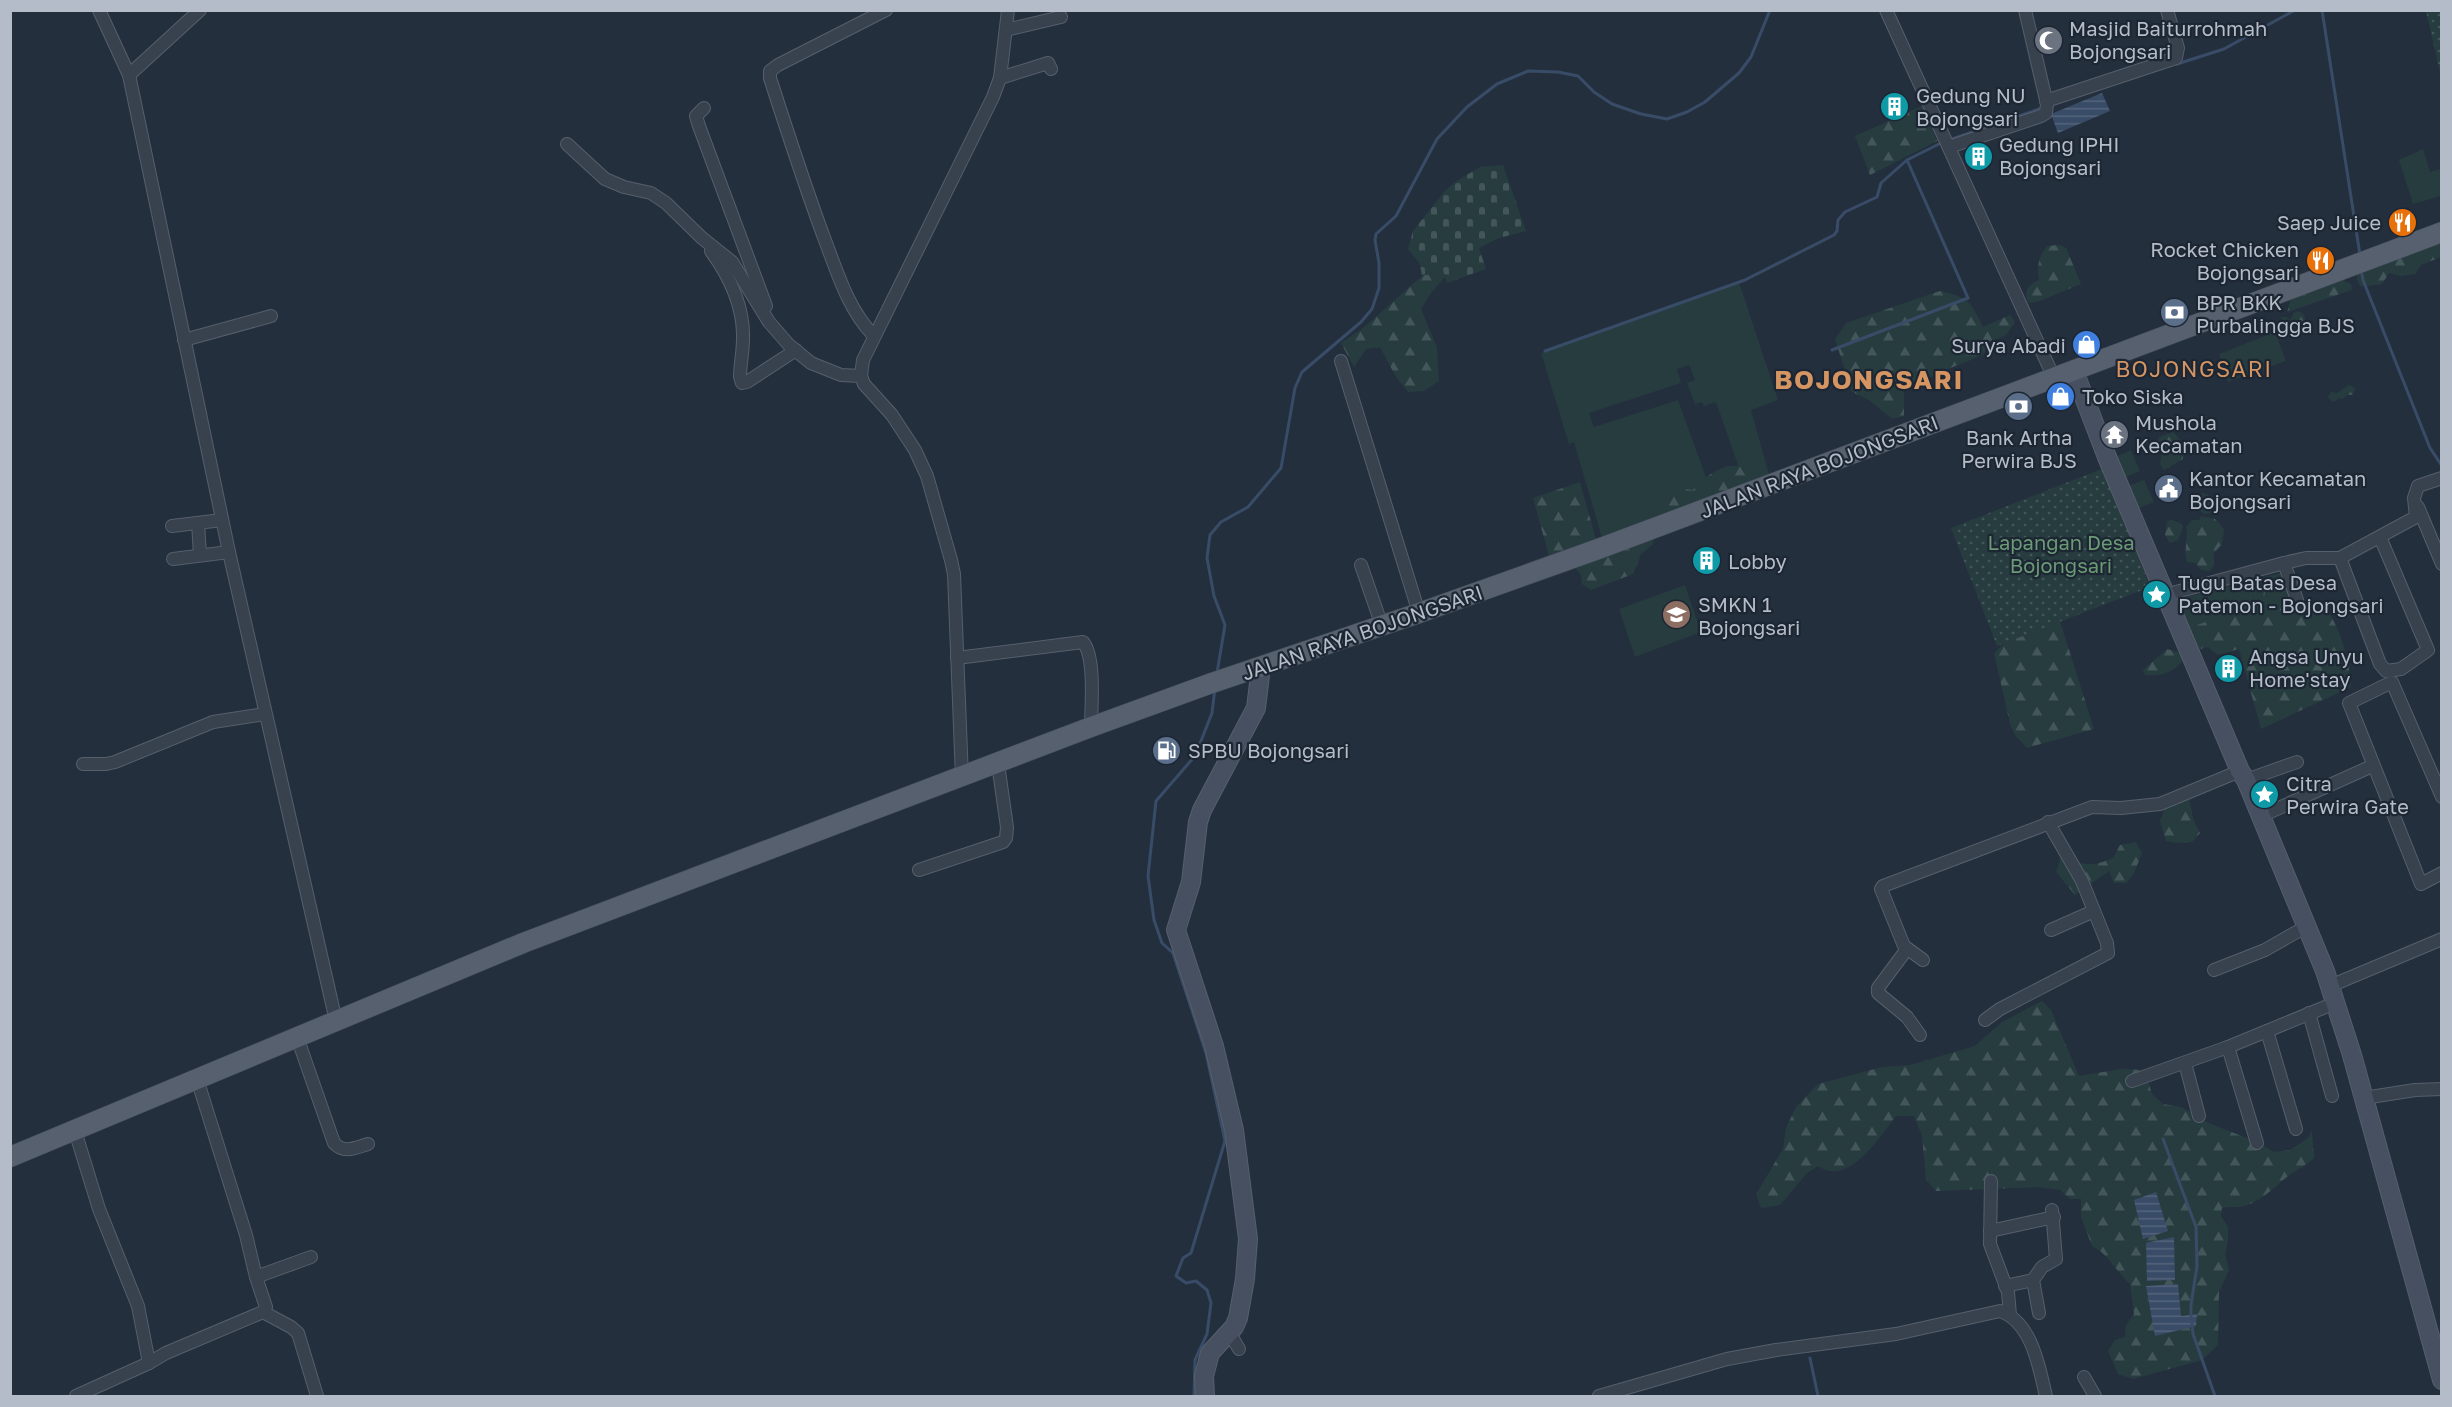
<svg xmlns="http://www.w3.org/2000/svg" width="2452" height="1407" font-family="'Golos Text',sans-serif">
<style>
.grass{fill:#263c3f}
.forest{fill:url(#forest-firs)}
.cemetery{fill:url(#cemetery-stones)}
.park{fill:url(#park-dots)}
.water{fill:url(#water-rules)}
.lines{fill:none;stroke-linecap:round;stroke-linejoin:round}
.stream{stroke:#394c67;stroke-width:3}
.street-casing{stroke:#565f6c;stroke-width:14}
.secondary-casing{stroke:#565f6c;stroke-width:20}
.primary-casing{stroke:#414a57;stroke-width:21}
.street{stroke:#38414e;stroke-width:12}
.secondary{stroke:#465061;stroke-width:18}
.primary{stroke:#56606e;stroke-width:20}
.labels{text-anchor:middle;dominant-baseline:central;stroke-width:4.5;stroke-linejoin:round;paint-order:stroke}
.poi-label{font-size:20px;fill:#b4bcc9;stroke:#1d2633;text-anchor:start}
.street-label{font-size:20px;fill:#b4bcc9;stroke:#1d2633}
.park-label{font-size:20px;fill:#6b9a76;stroke:#1d2633}
.quarter-label{font-size:22px;letter-spacing:1.5px;fill:#d59563;stroke:#1d2633}
.district-label{font-size:26px;font-weight:bold;letter-spacing:1.5px;fill:#d59563;stroke:#1d2633}
</style>
<defs>
<pattern id="forest-firs" width="22" height="20" patternUnits="userSpaceOnUse" patternTransform="scale(1.5)"><rect width="22" height="20" fill="#263c3f"/><path d="M5 1l3.5 6h-7zM16 11l3.5 6h-7z" fill="#435659"/></pattern>
<pattern id="cemetery-stones" width="16" height="16" patternUnits="userSpaceOnUse" patternTransform="scale(1.5)"><rect width="16" height="16" fill="#263c3f"/><path d="M2 7V4a2 2 0 0 1 4 0v3zM10 15v-3a2 2 0 0 1 4 0v3z" fill="#435659"/></pattern>
<pattern id="park-dots" width="8" height="8" patternUnits="userSpaceOnUse" patternTransform="scale(1.5)"><rect width="8" height="8" fill="#263c3f"/><path d="M2 2h.1M6 6h.1" fill="none" stroke="#435659" stroke-width="1.8" stroke-linecap="round"/></pattern>
<pattern id="water-rules" width="6" height="5" patternUnits="userSpaceOnUse" patternTransform="scale(1.5)"><rect width="6" height="5" fill="#394c67"/><path d="M0 2.5h6" fill="none" stroke="#53647b"/></pattern>
</defs>
<rect width="100%" height="100%" fill="#242f3e"/>
<!-- grass -->
<g class="grass">
<path d="M2423,149l7,23 11,-3v27l-28,8 -14,-44z"/>
<path d="M1739,282l39,118 -27,10 19,68 -10,4 -21,-14 -23,-66 -12,4 -2,-4 -7,2 -8,-21 8,-3 -6,-15 -12,4 4,14 -92,30 5,14 84,-27 34,94 -110,44 -28,-96 -5,2 -28,-91z"/>
<path d="M2275,332l11,29 -58,21 -9,-28z"/>
<path d="M2131,450l9,21 -19,8 -8,-21z"/>
<path d="M2144,480l10,22 -19,8 -10,-23z"/>
<path d="M2280,573l10,27 -99,40 -16,-40z"/>
<path d="M1685,585l16,47 -66,25 -16,-48z"/>
</g>
<!-- forest -->
<g class="forest">
<path d="M1922,106l15,35 -67,34 -15,-39z"/>
<path d="M2441,233v24l-20,8 -6,9 -14,2 -12,-3 -7,11 -21,3 -4,-7v-12z"/>
<path d="M2060,245l6,3 15,36 -44,18 -8,1c-6,-11 -1,-19 10,-23 -2,-14 -1,-22 8,-34z"/>
<path d="M1443,270l2,7 -14,16 -10,16 16,38 2,34 -15,10 -16,1 -12,-15 -16,-30 -14,2 -12,18 -13,-24 21,-14 60,-53z"/>
<path d="M2339,278l12,6 1,6 -65,22 4,-13z"/>
<path d="M1940,291c29,6 31,11 43,36l27,-12 5,7 -9,13 -18,8 -5,12 -40,16 -39,20v25l-12,3 -23,-19 -17,-8 -17,-53 11,-16z"/>
<path d="M2299,311l6,5 -1,7 -4,3 -7,-1 -2,-3 -7,5 -4,-3 2,-7h5l3,3 4,-7z"/>
<path d="M2349,385l6,3 -2,7h-6l-4,4 -4,-1 -5,4 -4,-2 -2,-3 3,-5 6,1z"/>
<path d="M2173,432c9,8 11,15 10,27l-19,11 -4,-6 2,-13 -5,-3 2,-11z"/>
<path d="M1727,466h22l14,4 -3,12 -92,35 -8,-13 4,-12 16,-4 13,2c8,-12 21,-18 34,-24z"/>
<path d="M1580,482l17,61 -47,17 -17,-62z"/>
<path d="M2201,493l11,3 3,7 -5,10 -6,1 -5,-4 -2,-11z"/>
<path d="M2201,516l14,3 9,10 -2,15 -8,9v12l-4,6 -9,-1 -6,-7 -8,-1c-4,-11 2,-24 -1,-35l6,-7h7z"/>
<path d="M2172,520l10,4 1,4 -5,12 -8,3 -5,-8 2,-14z"/>
<path d="M1656,533l-4,12 -11,9 -8,20 -42,16 -9,-6 -1,-9 -7,-9z"/>
<path d="M2275,586l6,1c13,23 23,22 46,24 14,16 23,55 24,76l-90,42 -22,-80 -21,6 -10,-8 -15,4 -8,-20c9,-6 17,-7 27,-12 6,-3 9,-9 15,-13 7,-4 17,-1 25,-1l-2,-8 7,-6 9,-3 -3,15 8,2 7,-6z"/>
<path d="M2060,621l34,108 -67,19 -12,-13 -5,-11 -16,-71 20,-19z"/>
<path d="M2167,649l14,4 2,7c-10,13 -22,16 -38,15l-2,-5z"/>
<path d="M2189,797l4,22 7,14 -8,9 -14,1 -12,-2 -6,-20 5,-13z"/>
<path d="M2136,842l6,11 -8,20 -8,10h-12l-5,-12 -34,24 -19,-23 5,-16c24,9 28,12 52,2l7,-13z"/>
<path d="M2042,1001l9,9 28,66 42,-7 24,1 7,24 11,10 18,3 30,17 46,18 17,10 16,-2 18,-12 4,-7 2,27c-8,8 -18,12 -27,19 -13,10 -24,23 -42,29 -7,2 -15,0 -23,2l-1,8 7,11v13l-3,14 4,16 -10,22 -1,53 -16,15 -69,19 -15,-5 -10,-23 7,-11 10,-3 1,-12 8,-11 -4,-30c-15,-13 -20,-29 -38,-38l-11,-29v-18h-11l-10,-9 -22,-3 -102,4 -10,-11 -4,-44 -8,-20h-18c-14,18 -39,58 -65,55 -4,0 -9,-3 -13,-5l-11,7 -27,32 -19,3 -5,-14 27,-45 3,-21 10,-21 22,-23 64,-17 28,-2 65,-19 27,-24z"/>
</g>
<!-- cemetery -->
<path class="cemetery" d="M1503,165l23,66 -27,7 -20,10 7,21 -39,14 -4,-13 -21,6 -2,-12 -12,-15 5,-18 30,-38 12,-11 25,-15z"/>
<!-- park -->
<g class="park">
<path d="M2426,11h15v66z"/>
<path d="M2104,468l46,119 -153,59 -46,-118z"/>
</g>
<!-- water -->
<g class="water">
<path d="M2102,93l8,18 -52,22 -7,-19z"/>
<path d="M2156,1192l12,39 -25,8 -9,-39z"/>
<path d="M2174,1237l1,43 -28,1 -1,-38z"/>
<path d="M2178,1284l3,32 16,-2 -1,12 -41,10 -9,-50z"/>
</g>
<g class="lines">
<!-- stream -->
<g class="stream">
<path d="M2322,10l38,245"/>
<path d="M2177,64l47,-15 71,-39"/>
<path d="M1949,140l93,-32"/>
<path d="M2361,270l2,10 67,168 12,18"/>
<path d="M1832,350l136,-52 -61,-138"/>
<path d="M1545,351l200,-71 89,-45 3,-4 1,-11 7,-8 32,-15 4,-14 26,-23 36,-18"/>
<path d="M1217,673l8,-48 -11,-29 -7,-38 3,-23 11,-13 27,-15 33,-39 14,-80 7,-16 59,-50 11,-13 7,-21v-25l-4,-23 1,-6 20,-18 41,-77 30,-32 30,-23 31,-13 30,1 20,4 16,16 18,12 29,10 26,5 20,-7 18,-10 34,-29 12,-16 19,-47"/>
<path d="M2163,1139l33,88 1,39 -6,39v13"/>
<path d="M2192,1324l1,10 22,62"/>
<path d="M1810,1358l8,38"/>
<path d="M1194,1396l1,-36 12,-26 4,-31 -4,-13 -11,-9 -10,2 -10,-7 7,-18 8,-5 34,-112 -19,-88 -33,-100 -11,-10 -8,-23 -6,-44 8,-75 39,-45 17,-43 3,-25"/>
</g>
<defs>
<g id="street">
<path d="M99,10l30,65 100,477 107,469"/>
<path d="M1886,10l168,368"/>
<path d="M1006,30l55,-13"/>
<path d="M129,75l71,-65"/>
<path d="M1000,78l48,-15 3,6"/>
<path d="M2046,101l130,-43 2,-10 -11,-38"/>
<path d="M704,108l-8,8 3,10 67,180"/>
<path d="M567,144l38,35 19,8 27,6 15,10 36,35 30,24 37,60 20,23 22,18 30,12 20,1"/>
<path d="M1949,147l92,-31 5,-3 1,-9 -22,-94"/>
<path d="M711,251c19,26 33,55 32,88 0,13 -3,26 -3,38l2,6 5,-1 49,-32"/>
<path d="M874,336c-27,-28 -37,-65 -51,-101 -19,-52 -36,-104 -53,-157v-7l8,-6 108,-55"/>
<path d="M184,340l87,-24"/>
<path d="M1341,361l78,252"/>
<path d="M2418,507l24,57"/>
<path d="M198,523l2,32"/>
<path d="M172,526l50,-6"/>
<path d="M2340,558l40,106 6,7 15,-2 27,-19 -48,-113"/>
<path d="M173,559l56,-7"/>
<path d="M2284,563l13,37"/>
<path d="M1361,565l21,61"/>
<path d="M2165,595l119,-32 22,-5h34l76,-41 -2,-19 4,-12 24,-8"/>
<path d="M957,658l126,-16c13,16 8,65 8,85"/>
<path d="M83,764h23l9,-2 98,-40 52,-8"/>
<path d="M962,778l-8,-204 -3,-14 -24,-84 -12,-26 -23,-35 -28,-31 -3,-8 2,-16 130,-263 7,-19 8,-68"/>
<path d="M2246,780l51,-18"/>
<path d="M2442,797l-50,-115 -43,21 72,181 21,-11"/>
<path d="M2261,816l111,-50"/>
<path d="M919,870l84,-28 3,-4 1,-11 -9,-63"/>
<path d="M2051,930l43,-19"/>
<path d="M1907,949l-29,39v5l29,24 13,18"/>
<path d="M1923,960l-19,-14 -23,-57 2,-3 209,-79 29,1 39,-4 80,-33"/>
<path d="M2214,970l51,-20 42,-24"/>
<path d="M2330,986l112,-47"/>
<path d="M2309,1013l23,83"/>
<path d="M1985,1020l15,-11 108,-56 -1,-10 -25,-62 -34,-59"/>
<path d="M2267,1031l29,98"/>
<path d="M297,1037l37,106c10,11 21,5 34,1"/>
<path d="M2228,1047l29,96"/>
<path d="M2185,1063l14,53"/>
<path d="M2132,1081l96,-34 107,-44"/>
<path d="M2364,1098l51,-8 27,-1"/>
<path d="M75,1131l24,78 39,97 11,57"/>
<path d="M1991,1181l-1,63 18,48 2,23"/>
<path d="M1990,1231l64,-14"/>
<path d="M256,1277l55,-20"/>
<path d="M2005,1286l28,-6"/>
<path d="M263,1312l28,15 7,6 19,63"/>
<path d="M2039,1313l-6,-33 9,-13 14,-8 -4,-49"/>
<path d="M1229,1332l10,17"/>
<path d="M2084,1377l11,19"/>
<path d="M76,1396l73,-33 17,-10 97,-41 3,-5 -10,-30 -10,-42 -49,-156"/>
<path d="M1599,1396l128,-37 49,-9 120,-16 104,-23c32,11 39,56 46,85"/>
</g>
<g id="secondary">
<path d="M2074,371l33,86 133,314 6,9 79,191 27,84 90,325"/>
<path d="M1205,1396l-1,-20 6,-23 24,-26 4,-9 7,-39 3,-40 -14,-109 -20,-84 -38,-116 15,-48 7,-60 4,-12 54,-102 5,-41"/>
</g>
<path id="primary" d="M10,1157l513,-214 568,-216 118,-43 210,-71 182,-65 841,-316"/>
</defs>
<!-- street casing -->
<use href="#street" class="street-casing"/>
<!-- secondary casing -->
<use href="#secondary" class="secondary-casing"/>
<!-- primary casing -->
<use href="#primary" class="primary-casing"/>
<!-- street -->
<use href="#street" class="street"/>
<!-- secondary -->
<use href="#secondary" class="secondary"/>
<!-- primary -->
<use href="#primary" class="primary"/>
</g>
<!-- icons -->
<defs>
<symbol id="mosque-disc" viewBox="-11 -11 22 22"><circle r="9.5" fill="#6b7280" stroke="#1d2633"/><path d="M3.5-4.9A6 6 0 1 0 3.5 4.9A5 5 0 1 1 3.5-4.9Z" fill="#fff"/></symbol>
<symbol id="building-disc" viewBox="-11 -11 22 22"><circle r="9.5" fill="#0f9aa8" stroke="#1d2633"/><path d="M-4-6H4V6H1V3H-1V6H-4ZM-2.5-4.3h1.7v1.8h-1.7ZM.8-4.3h1.7v1.8H.8ZM-2.5-1h1.7V.8h-1.7ZM.8-1h1.7V.8H.8Z" fill="#fff"/></symbol>
<symbol id="restaurant-disc" viewBox="-11 -11 22 22"><circle r="9.5" fill="#e8710a" stroke="#1d2633"/><path d="M-5-6h1v4h1v-4h1v4h1v-4h1v5L-1.5 .5V6h-2V.5L-5-1ZM5-6V6H3V1.5H1.5Q1.5-4 5-6Z" fill="#fff"/></symbol>
<symbol id="bank-disc" viewBox="-11 -11 22 22"><circle r="9.5" fill="#5c6f8a" stroke="#1d2633"/><path d="M-6-4H6V4H-6ZM0-2.3a2.3 2.3 0 1 0 0 4.6a2.3 2.3 0 1 0 0-4.6Z" fill="#fff"/></symbol>
<symbol id="shop-disc" viewBox="-11 -11 22 22"><circle r="9.5" fill="#3f7fe0" stroke="#1d2633"/><path d="M-5-2.5h2.3a2.7 3.5 0 0 1 5.4 0H5L5.5 6h-11ZM-1.5-2.5h3a1.5 2.3 0 0 0-3 0Z" fill="#fff"/></symbol>
<symbol id="temple-disc" viewBox="-11 -11 22 22"><circle r="9.5" fill="#6b7280" stroke="#1d2633"/><path d="M0-6L5-2H3V0L6.5 2.5H4V6H1.5V3h-3V6H-4V2.5H-6.5L-3 0V-2H-5Z" fill="#fff"/></symbol>
<symbol id="civic-disc" viewBox="-11 -11 22 22"><circle r="9.5" fill="#5c6f8a" stroke="#1d2633"/><path d="M-.6-6.5H3V-4.5H.6V-3L4-1V1h2V6H-6V1h2V-1L-.6-3ZM-1.2 2.5V6h2.4V2.5Z" fill="#fff"/></symbol>
<symbol id="sight-disc" viewBox="-11 -11 22 22"><circle r="9.5" fill="#0f9aa8" stroke="#1d2633"/><path d="M0-6L1.8-2.2L6-1.7L2.9 1.2L3.7 5.4L0 3.3L-3.7 5.4L-2.9 1.2L-6-1.7L-1.8-2.2Z" fill="#fff"/></symbol>
<symbol id="school-disc" viewBox="-11 -11 22 22"><circle r="9.5" fill="#8d6e63" stroke="#1d2633"/><path d="M0-5L7-2L0 1L-7-2ZM-4 1L0 2.5L4 1V4Q0 6-4 4Z" fill="#fff"/></symbol>
<symbol id="fuel-disc" viewBox="-11 -11 22 22"><circle r="9.5" fill="#5c6f8a" stroke="#1d2633"/><path d="M-5.5-6h7V0h2V4h1.3V-2.5L3-4.5l.8-.8L6-3V5H2.5V1h-1V6h-7ZM-4.2-4.7v3.2H.2V-4.7Z" fill="#fff"/></symbol>
</defs>
<g fill-rule="evenodd">
<use href="#mosque-disc" x="2032" y="24" width="33" height="33"/>
<use href="#building-disc" x="1878" y="90" width="33" height="33"/>
<use href="#building-disc" x="1962" y="140" width="33" height="33"/>
<use href="#restaurant-disc" x="2386" y="206" width="33" height="33"/>
<use href="#restaurant-disc" x="2304" y="244" width="33" height="33"/>
<use href="#bank-disc" x="2158" y="296" width="33" height="33"/>
<use href="#shop-disc" x="2070" y="328" width="33" height="33"/>
<use href="#shop-disc" x="2044" y="380" width="33" height="33"/>
<use href="#bank-disc" x="2002" y="390" width="33" height="33"/>
<use href="#temple-disc" x="2098" y="418" width="33" height="33"/>
<use href="#civic-disc" x="2152" y="472" width="33" height="33"/>
<use href="#building-disc" x="1690" y="544" width="33" height="33"/>
<use href="#sight-disc" x="2140" y="578" width="33" height="33"/>
<use href="#school-disc" x="1660" y="598" width="33" height="33"/>
<use href="#building-disc" x="2212" y="652" width="33" height="33"/>
<use href="#fuel-disc" x="1150" y="734" width="33" height="33"/>
<use href="#sight-disc" x="2248" y="778" width="33" height="33"/>
</g>
<g class="labels">
<!-- poi labels -->
<g class="poi-label">
<text x="2069" y="28">Masjid Baiturrohmah<tspan x="2069" dy="23">Bojongsari</tspan></text>
<text x="1916" y="95">Gedung NU<tspan x="1916" dy="23">Bojongsari</tspan></text>
<text x="1999" y="144">Gedung IPHI<tspan x="1999" dy="23">Bojongsari</tspan></text>
<text x="2381" y="222" text-anchor="end">Saep Juice</text>
<text x="2299" y="249" text-anchor="end">Rocket Chicken<tspan x="2299" dy="23">Bojongsari</tspan></text>
<text x="2196" y="302">BPR BKK<tspan x="2196" dy="23">Purbalingga BJS</tspan></text>
<text x="2066" y="345" text-anchor="end">Surya Abadi</text>
<text x="2082" y="396">Toko Siska</text>
<text x="2135" y="422">Mushola<tspan x="2135" dy="23">Kecamatan</tspan></text>
<text x="2019" y="437" text-anchor="middle">Bank Artha<tspan x="2019" dy="23">Perwira BJS</tspan></text>
<text x="2189" y="478">Kantor Kecamatan<tspan x="2189" dy="23">Bojongsari</tspan></text>
<text x="1728" y="561">Lobby</text>
<text x="2178" y="582">Tugu Batas Desa<tspan x="2178" dy="23">Patemon - Bojongsari</tspan></text>
<text x="1698" y="604">SMKN 1<tspan x="1698" dy="23">Bojongsari</tspan></text>
<text x="2249" y="656">Angsa Unyu<tspan x="2249" dy="23">Home'stay</tspan></text>
<text x="1188" y="750">SPBU Bojongsari</text>
<text x="2286" y="783">Citra<tspan x="2286" dy="23">Perwira Gate</tspan></text>
</g>
<!-- street labels -->
<g class="street-label">
<text transform="translate(1819 466) rotate(-21)">JALAN RAYA BOJONGSARI</text>
<text transform="translate(1362 632) rotate(-19)">JALAN RAYA BOJONGSARI</text>
</g>
<!-- park labels -->
<g class="park-label">
<text x="2061" y="542">Lapangan Desa<tspan x="2061" dy="23">Bojongsari</tspan></text>
</g>
<!-- quarter labels -->
<g class="quarter-label">
<text x="2194" y="368">BOJONGSARI</text>
</g>
<!-- district labels -->
<g class="district-label">
<text x="1869" y="379">BOJONGSARI</text>
</g>
</g>
<!-- border -->
<rect width="2452" height="1407" fill="none" stroke="#b4bcc9" stroke-width="24"/>
</svg>
